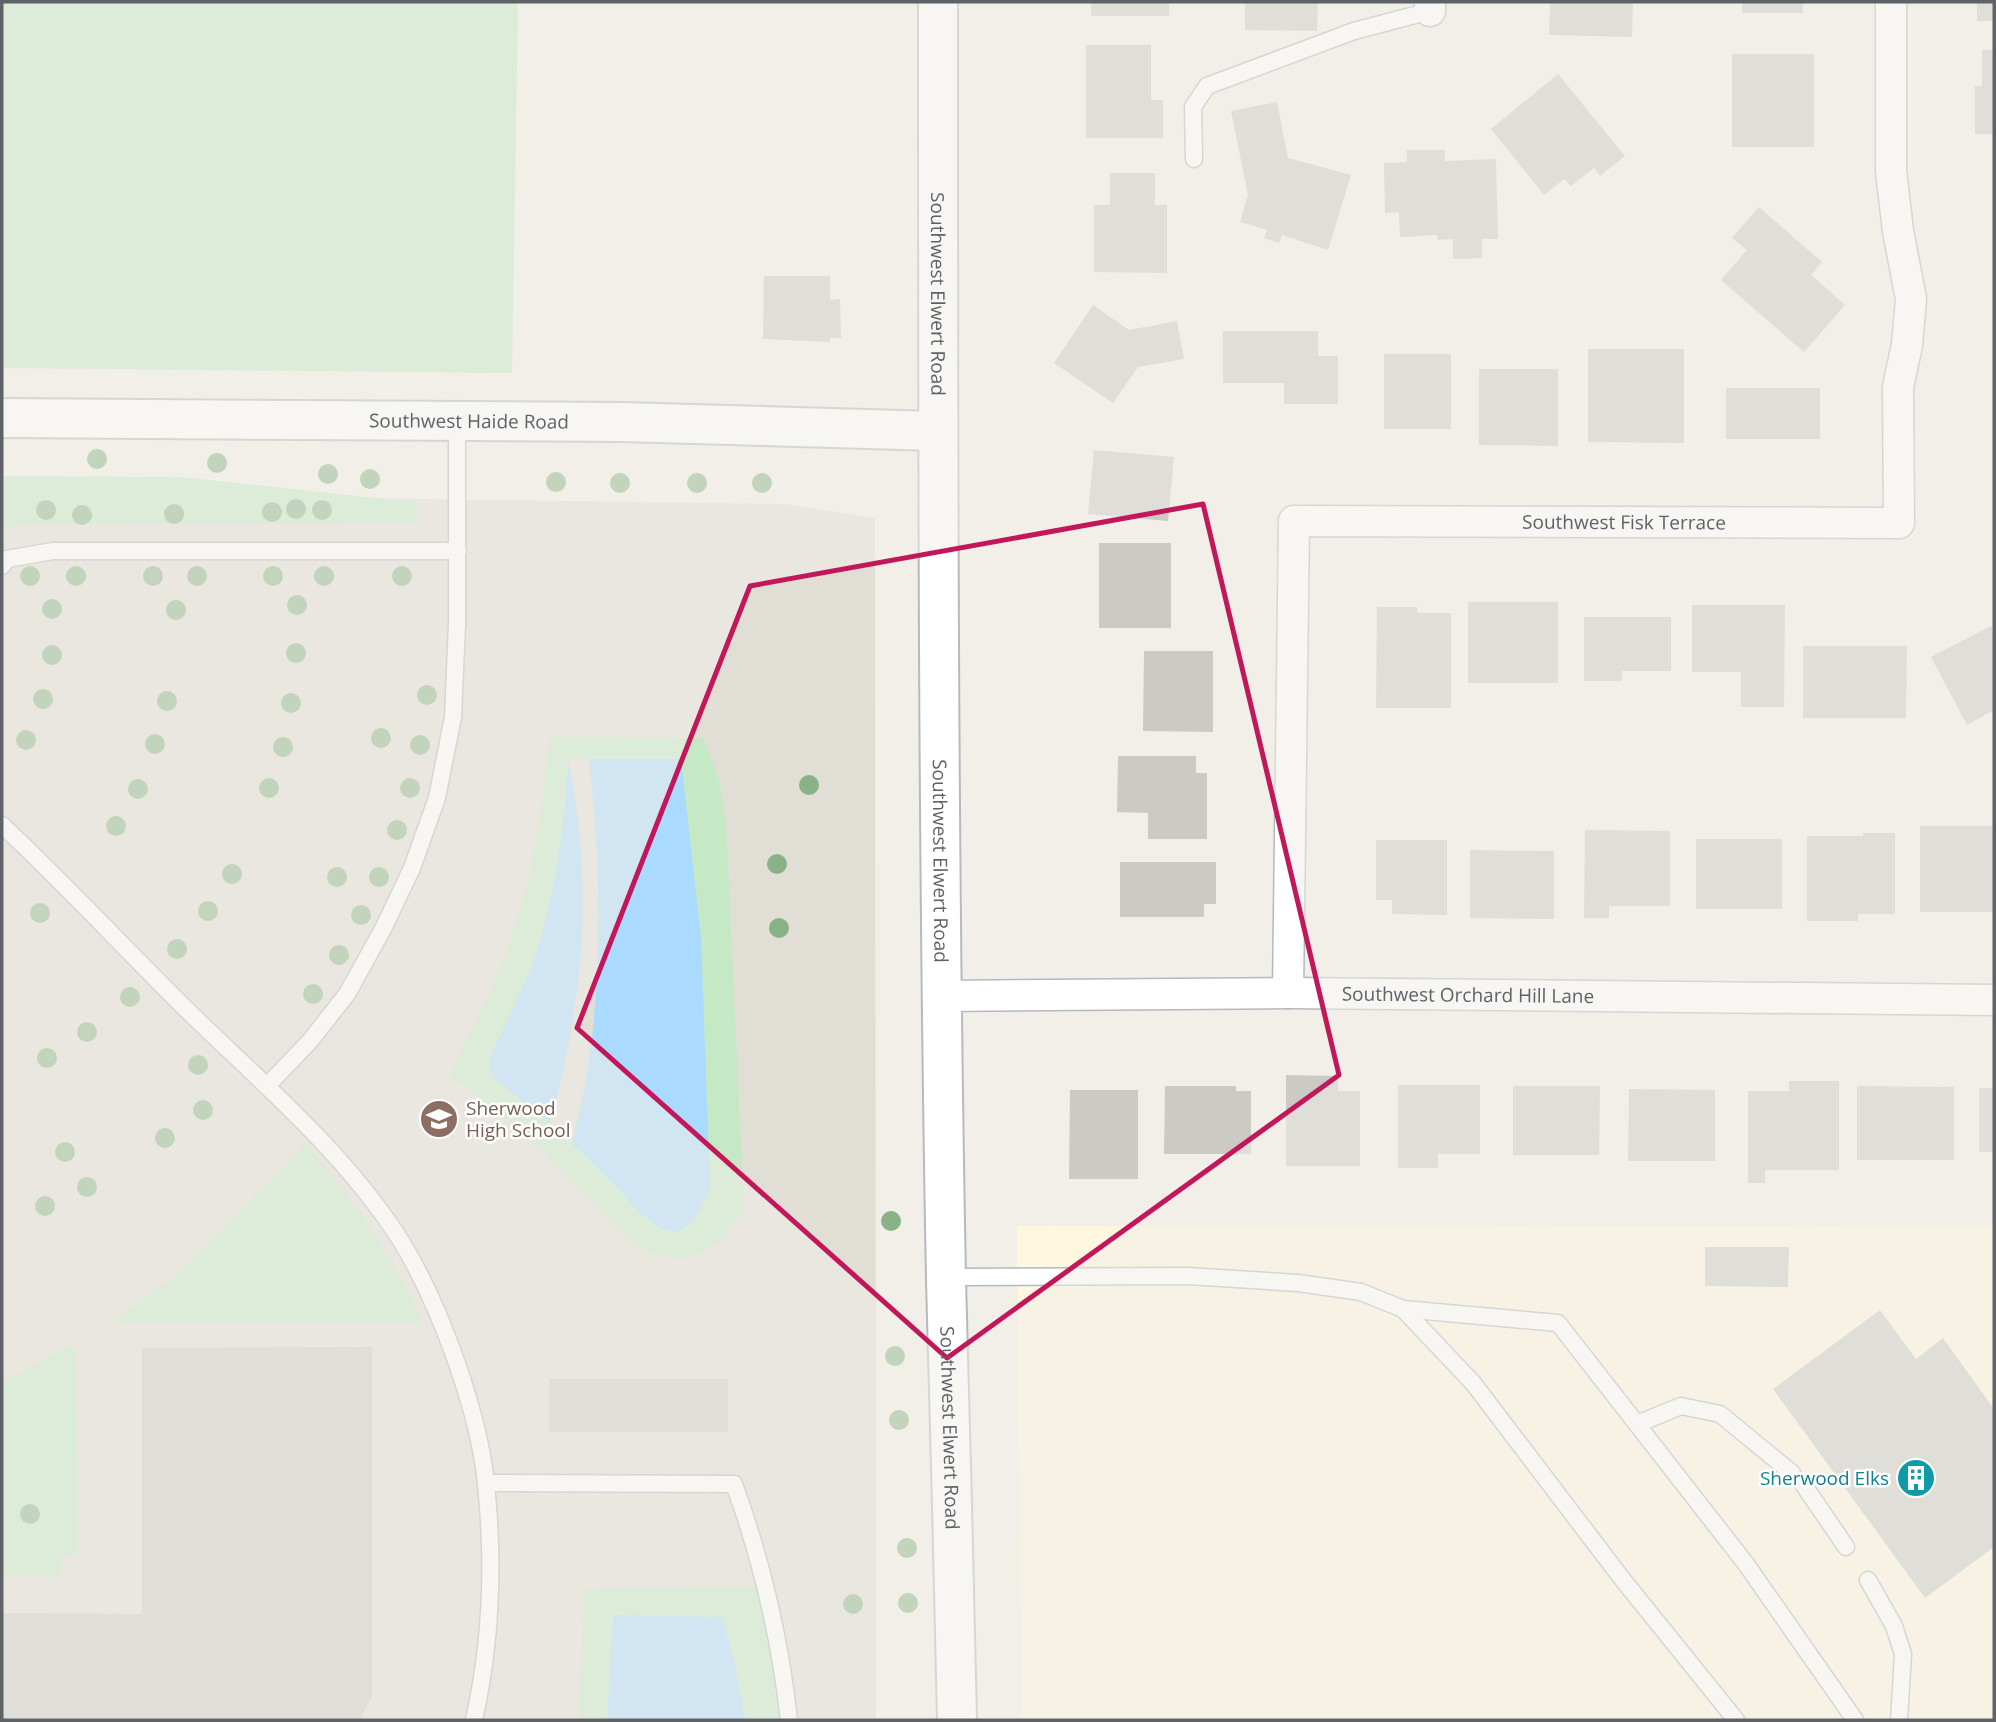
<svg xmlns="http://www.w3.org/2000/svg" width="1996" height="1722" font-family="'Open Sans',sans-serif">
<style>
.commercial{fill:#fef7e0}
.education{fill:#e1ded6}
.green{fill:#c5e8c5;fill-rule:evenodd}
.water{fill:#aadaff}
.building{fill:#cccac5}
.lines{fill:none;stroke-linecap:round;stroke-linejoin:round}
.service-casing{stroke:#b5b8bc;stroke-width:19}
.minor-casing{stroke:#b5b8bc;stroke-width:33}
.tertiary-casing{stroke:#b5b8bc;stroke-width:42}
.secondary-casing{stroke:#b6babf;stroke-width:42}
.service{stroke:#fff;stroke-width:16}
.minor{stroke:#fff;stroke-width:30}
.tertiary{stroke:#fff;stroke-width:38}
.secondary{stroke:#fff;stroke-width:38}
.tree{fill:#89b387}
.marked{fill:none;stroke:#c2185b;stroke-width:5;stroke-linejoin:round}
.labels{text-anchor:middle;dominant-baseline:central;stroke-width:5;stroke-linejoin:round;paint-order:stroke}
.street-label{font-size:19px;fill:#5f6368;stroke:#fff}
.education-label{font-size:19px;fill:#785e54;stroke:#fff;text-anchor:start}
.culture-label{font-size:19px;fill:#0d838f;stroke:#fff;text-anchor:end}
</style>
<rect width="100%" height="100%" fill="#f1efe8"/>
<!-- commercial -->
<path class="commercial" d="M1017,1226l977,1v493h-972z"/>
<!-- education -->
<path class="education" d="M2,493l783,11 90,14 1,1202h-874z"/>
<!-- green -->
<g class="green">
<path d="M2,2h516l-6,371 -510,-5z"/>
<path d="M2,476l179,1 223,24 13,-1v23l-388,1 -12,1 -15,6z"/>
<path d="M550,737l153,1 16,41 7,43 18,390c-30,39 -52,59 -101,38l-120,-118 -73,-57c21,-45 44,-90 61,-137 23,-65 31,-133 39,-201zM589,759c7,41 8,83 9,123 2,90 -3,175 -27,261l-21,-20c34,-123 44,-237 18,-363z"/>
<path d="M305,1143c48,54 88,113 117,179h-310l54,-39 48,-44z"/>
<path d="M76,1346l1,210h-17v21h-58v-193l53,-31z"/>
<path d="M756,1586l10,36 15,98h-202l5,-131z"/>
</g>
<!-- water -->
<g class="water">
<path d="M568,759c26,127 16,241 -18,364l-55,-44 -6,-12 3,-14c12,-27 27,-55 38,-83 25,-67 34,-140 38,-211z"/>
<path d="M589,759h92l20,179 9,252c-31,70 -54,39 -92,-1 -14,-16 -30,-30 -46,-45 33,-125 31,-257 17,-385z"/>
<path d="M613,1615l109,2 13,49 10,54h-138z"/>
</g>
<!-- building -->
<g class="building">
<rect x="1091" y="2" width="78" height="14"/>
<path d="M1245,2h73l-1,29 -72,-1z"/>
<path d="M1550,2h83l-1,35 -83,-2z"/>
<rect x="1742" y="2" width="61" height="11"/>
<rect x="1977" y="2" width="17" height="19"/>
<path d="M1086,45h65v55h12v38h-77z"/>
<path d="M1982,50h12v84h-19v-48h7z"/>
<rect x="1732" y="54" width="82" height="93"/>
<path d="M1558,74l67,82 -25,20 -6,-8 -23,18 -7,-7 -20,16 -53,-66z"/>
<path d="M1277,102l11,56 63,17 -23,75 -46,-15 -3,8 -15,-5 3,-8 -27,-8 8,-27 -17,-84z"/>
<path d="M1407,150h38v11l51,-2 2,80h-16v19l-29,1v-20l-16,1v-5l-37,2 -1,-25 -14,1 -1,-50 23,-1z"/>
<path d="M1110,173h45v32h12v68l-73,-1v-67h16z"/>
<path d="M1759,207l63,55 -11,13 34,30 -41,47 -83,-72 26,-30 -15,-12z"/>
<path d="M764,276h66v24l10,-1 1,39h-11v4l-67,-3z"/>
<path d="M1093,305l36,25 48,-9 7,38 -46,8 -25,36 -59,-40z"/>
<path d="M1223,331h95v25h20v48h-54v-21h-61z"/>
<path d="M1588,349h96v94l-96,-1z"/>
<rect x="1384" y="354" width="67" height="75"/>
<path d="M1479,369h79v77l-79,-1z"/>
<rect x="1726" y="388" width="94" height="51"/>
<path d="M1094,450l80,7 -6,64 -80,-7z"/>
<rect x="1099" y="543" width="72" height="85"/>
<rect x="1468" y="602" width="90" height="81"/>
<path d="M1692,605h93l-1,102h-43v-35h-49z"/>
<path d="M1377,607h40v6h34v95h-75z"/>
<path d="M1584,617h87v54h-49v10h-38z"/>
<path d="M1991,626l3,7v77l-27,15 -36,-68z"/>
<path d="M1803,646h104l-1,72h-103z"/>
<path d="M1144,651h69v81l-70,-1z"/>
<path d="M1118,756h78v17h11v66h-59v-26l-31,-1z"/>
<rect x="1920" y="826" width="74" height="86"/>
<path d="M1585,830l85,1v75h-61v12h-25z"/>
<path d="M1863,833h32v81h-37v7h-51v-85h56z"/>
<rect x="1696" y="839" width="86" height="70"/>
<path d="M1376,840h71v75l-55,-1v-14h-16z"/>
<path d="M1470,850l84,1v68l-84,-1z"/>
<path d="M1120,862h96v42h-12v13h-84z"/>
<path d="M1286,1075l52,1v15h22v75h-74z"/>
<path d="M1789,1081h50v89h-74v13h-17v-92h41z"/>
<path d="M1398,1085h82v69h-42v14h-40z"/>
<path d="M1165,1086h71v5h15v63h-87z"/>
<path d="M1513,1086h87l-1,69h-86z"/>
<path d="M1857,1086l97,1v73h-97z"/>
<rect x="1979" y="1088" width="15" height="64"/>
<path d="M1629,1089l86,1v71h-87z"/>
<path d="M1070,1090h68v89h-69z"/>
<path d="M1705,1247h84l-1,40 -83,-1z"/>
<path d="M1880,1310l36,49 27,-21 51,71v138l-69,51 -152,-209z"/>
<path d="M372,1347v350l-13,23h-357v-107l140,1v-266z"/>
<rect x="549" y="1379" width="179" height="53"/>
</g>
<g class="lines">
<defs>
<g id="service">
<path d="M1194,159l-1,-52 14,-21 147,-55 76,-20"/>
<path d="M2,566l5,-7 46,-8h405"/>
<path d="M2,825c64,60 124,125 187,187 74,72 156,141 212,229 38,62 78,170 85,243 8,78 5,160 -12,236"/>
<path d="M267,1086l43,-45 37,-47 36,-65 29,-61 25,-70 16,-81 4,-93v-201"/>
<path d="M946,1277l242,-1 110,7 63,9 42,17 155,14 188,241 109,156"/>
<path d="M1403,1309l70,74 150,197 113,140"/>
<path d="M1637,1424l44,-18 39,8 72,59"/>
<path d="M486,1483l248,1c28,77 46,155 55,236"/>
<path d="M1803,1484l43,63"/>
<path d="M1868,1580l26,46 9,28 -4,66"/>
</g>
<g id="minor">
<path d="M1430,11v-9"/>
<path id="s1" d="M1288,993l6,-472 605,2 -1,-136 9,-42 4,-46 -13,-68 -7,-60v-169"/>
<path id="s2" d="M943,996l345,-3 706,7"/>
</g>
<g id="tertiary">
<path id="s3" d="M2,418l620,4 315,9"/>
</g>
<g id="secondary">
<path id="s4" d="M938,2c0,426 0,852 8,1278 4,147 8,293 11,440"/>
</g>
</defs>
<!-- service casing -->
<use href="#service" class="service-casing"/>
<!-- minor casing -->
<use href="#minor" class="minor-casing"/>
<!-- tertiary casing -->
<use href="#tertiary" class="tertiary-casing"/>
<!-- secondary casing -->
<use href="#secondary" class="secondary-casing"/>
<!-- service -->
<use href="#service" class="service"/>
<!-- minor -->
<use href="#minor" class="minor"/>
<!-- tertiary -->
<use href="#tertiary" class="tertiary"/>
<!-- secondary -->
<use href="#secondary" class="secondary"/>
</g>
<!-- trees -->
<g class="tree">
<circle cx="97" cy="459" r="10"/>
<circle cx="217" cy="463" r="10"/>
<circle cx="328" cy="474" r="10"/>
<circle cx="370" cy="479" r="10"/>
<circle cx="556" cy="482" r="10"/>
<circle cx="620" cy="483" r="10"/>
<circle cx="697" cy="483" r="10"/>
<circle cx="762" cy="483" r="10"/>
<circle cx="296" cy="509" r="10"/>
<circle cx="46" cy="510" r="10"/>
<circle cx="322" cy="510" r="10"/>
<circle cx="272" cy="512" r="10"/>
<circle cx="174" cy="514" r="10"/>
<circle cx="82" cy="515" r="10"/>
<circle cx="30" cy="576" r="10"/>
<circle cx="76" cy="576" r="10"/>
<circle cx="153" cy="576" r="10"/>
<circle cx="197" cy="576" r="10"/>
<circle cx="273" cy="576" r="10"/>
<circle cx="324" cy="576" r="10"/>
<circle cx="402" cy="576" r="10"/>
<circle cx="297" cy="605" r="10"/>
<circle cx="52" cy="609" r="10"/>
<circle cx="176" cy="610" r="10"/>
<circle cx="296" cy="653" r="10"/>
<circle cx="52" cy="655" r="10"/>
<circle cx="427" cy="695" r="10"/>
<circle cx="43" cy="699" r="10"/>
<circle cx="167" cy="701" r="10"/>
<circle cx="291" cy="703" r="10"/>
<circle cx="381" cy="738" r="10"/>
<circle cx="26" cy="740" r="10"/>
<circle cx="155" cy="744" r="10"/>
<circle cx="420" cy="745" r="10"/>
<circle cx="283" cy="747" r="10"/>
<circle cx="809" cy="785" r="10"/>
<circle cx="269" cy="788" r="10"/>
<circle cx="410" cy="788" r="10"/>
<circle cx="138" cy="789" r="10"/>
<circle cx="116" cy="826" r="10"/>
<circle cx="397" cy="830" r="10"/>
<circle cx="777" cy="864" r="10"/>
<circle cx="232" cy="874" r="10"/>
<circle cx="337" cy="877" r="10"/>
<circle cx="379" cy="877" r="10"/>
<circle cx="208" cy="911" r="10"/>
<circle cx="40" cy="913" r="10"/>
<circle cx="361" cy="915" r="10"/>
<circle cx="779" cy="928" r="10"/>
<circle cx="177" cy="949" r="10"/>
<circle cx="339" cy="955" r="10"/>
<circle cx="313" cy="994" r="10"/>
<circle cx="130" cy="997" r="10"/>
<circle cx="87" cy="1032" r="10"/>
<circle cx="47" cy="1058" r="10"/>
<circle cx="198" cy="1065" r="10"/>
<circle cx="203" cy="1110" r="10"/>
<circle cx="165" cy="1138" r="10"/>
<circle cx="65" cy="1152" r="10"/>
<circle cx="87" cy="1187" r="10"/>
<circle cx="45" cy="1206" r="10"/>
<circle cx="891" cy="1221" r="10"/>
<circle cx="895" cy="1356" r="10"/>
<circle cx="899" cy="1420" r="10"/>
<circle cx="30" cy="1514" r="10"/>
<circle cx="907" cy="1548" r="10"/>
<circle cx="908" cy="1603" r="10"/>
<circle cx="853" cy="1604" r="10"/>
</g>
<!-- marked area -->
<path d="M0 0H1996V1722H0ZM1203,504l136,571 -392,283 -370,-330 173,-442z" fill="#f1efe8" fill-opacity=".55" fill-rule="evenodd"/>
<path class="marked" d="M1203,504l136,571 -392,283 -370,-330 173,-442z"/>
<!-- icons -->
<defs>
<symbol id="school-disc" viewBox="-11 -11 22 22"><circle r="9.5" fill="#8d6e63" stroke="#fff"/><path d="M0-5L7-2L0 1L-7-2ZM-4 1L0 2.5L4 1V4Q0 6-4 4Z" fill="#fff"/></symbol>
<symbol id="building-disc" viewBox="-11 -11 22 22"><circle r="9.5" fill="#0f9aa8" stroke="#fff"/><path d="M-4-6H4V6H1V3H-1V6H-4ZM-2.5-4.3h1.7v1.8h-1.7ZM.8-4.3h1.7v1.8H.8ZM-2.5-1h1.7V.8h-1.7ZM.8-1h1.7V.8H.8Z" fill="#fff"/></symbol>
</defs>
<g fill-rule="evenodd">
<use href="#school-disc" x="417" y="1097" width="44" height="44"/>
<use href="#building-disc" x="1894" y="1456" width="44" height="44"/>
</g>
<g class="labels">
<!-- street labels -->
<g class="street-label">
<text stroke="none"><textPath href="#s4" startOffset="292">Southwest Elwert Road</textPath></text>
<text stroke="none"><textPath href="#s3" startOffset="467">Southwest Haide Road</textPath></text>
<text stroke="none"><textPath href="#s1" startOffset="802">Southwest Fisk Terrace</textPath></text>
<text stroke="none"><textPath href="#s4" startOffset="859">Southwest Elwert Road</textPath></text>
<text stroke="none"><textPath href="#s2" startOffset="525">Southwest Orchard Hill Lane</textPath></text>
<text stroke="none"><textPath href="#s4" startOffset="1426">Southwest Elwert Road</textPath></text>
</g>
<!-- education labels -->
<g class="education-label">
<text x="466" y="1108">Sherwood<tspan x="466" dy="22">High School</tspan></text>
</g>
<!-- culture labels -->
<g class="culture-label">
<text x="1889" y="1478">Sherwood Elks</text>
</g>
</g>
<!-- border -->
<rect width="1996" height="1722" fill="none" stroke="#5f6368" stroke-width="7"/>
</svg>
